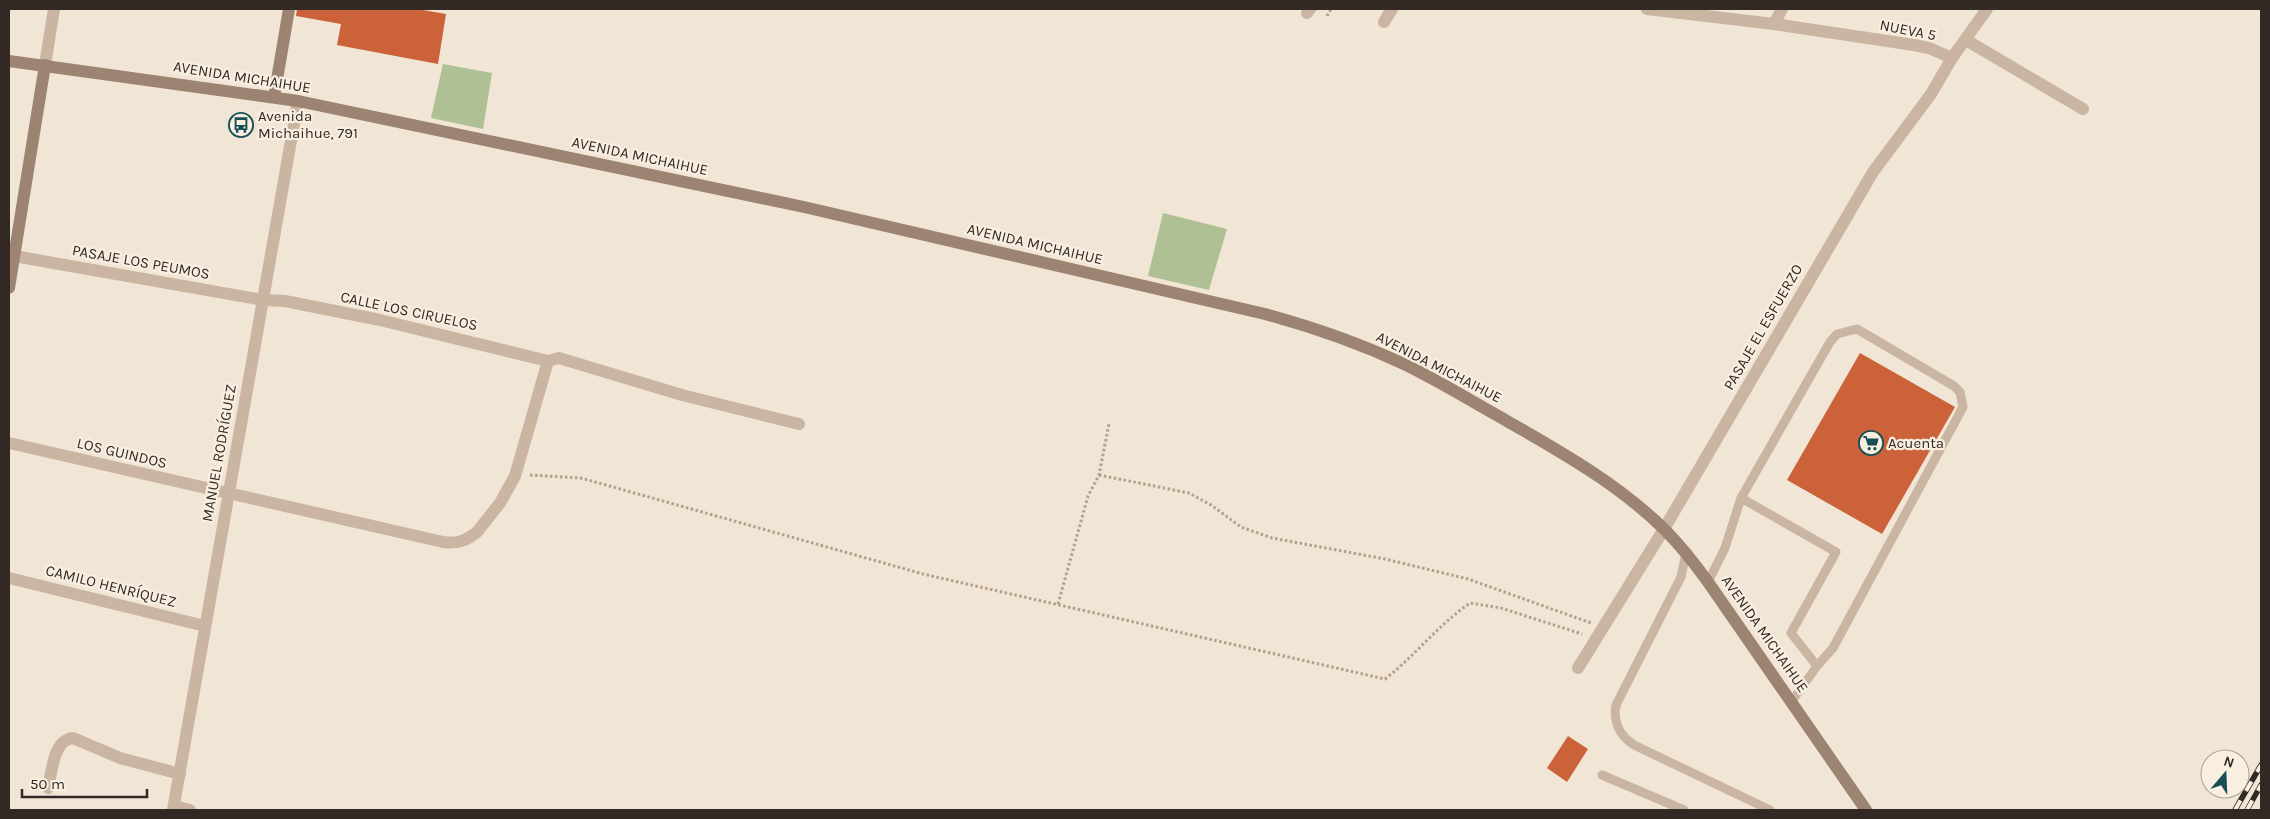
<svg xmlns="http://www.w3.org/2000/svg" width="2270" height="819" font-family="Karla,sans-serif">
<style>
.green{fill:#b0c095}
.building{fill:#cb6239}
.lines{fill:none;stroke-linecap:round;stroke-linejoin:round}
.path{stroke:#b59f8b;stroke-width:3;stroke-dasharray:2.5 2.5;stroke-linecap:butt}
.lane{stroke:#c9b5a1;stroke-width:9}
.street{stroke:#c9b5a1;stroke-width:12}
.secondary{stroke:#9d8372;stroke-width:12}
.rail-casing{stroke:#332924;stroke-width:5.5}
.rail{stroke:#f9efe1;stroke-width:4;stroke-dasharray:11;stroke-linecap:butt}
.labels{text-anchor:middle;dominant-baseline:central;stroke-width:4.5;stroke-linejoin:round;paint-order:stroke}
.street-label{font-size:15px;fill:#332924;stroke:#f9efe1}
.poi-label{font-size:15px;fill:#332924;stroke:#f9efe1;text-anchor:start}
</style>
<rect width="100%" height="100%" fill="#f1e5d5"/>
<!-- green -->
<g class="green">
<path d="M443,64l49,9 -9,56 -52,-11z"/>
<path d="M1163,213l64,16 -18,61 -61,-14z"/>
</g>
<!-- building -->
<g class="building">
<path d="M297,9h120l29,5 -8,50 -101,-19 4,-21 -45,-8z"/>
<path d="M1860,353l95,54 -73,127 -95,-54z"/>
<path d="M1568,736l20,13 -21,33 -20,-14z"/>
</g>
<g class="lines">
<!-- path -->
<g class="path">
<path d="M1327,16l4,-7"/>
<path d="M530,475l51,3 342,96 462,105c30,-23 53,-54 85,-76l31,5 81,26"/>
<path d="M1099,475l90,18 22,12 30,22 31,11 113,21 83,20 123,44"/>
<path d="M1058,604l30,-108 11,-21 10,-51"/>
</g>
<!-- lane -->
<g class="lane">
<path d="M1741,498l89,-156 7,-8 20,-5 97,57 6,6 3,15 -130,241 -16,18"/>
<path d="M1686,553l-5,24 -65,128c-3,18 3,30 18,40l136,65"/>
<path d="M1708,582l17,-34 16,-50 95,54 -45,81 26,33 -25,35"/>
<path d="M1602,775l82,35"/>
</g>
<!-- street -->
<g class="street">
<path d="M1647,9l127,15 140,21 15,3 23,10"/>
<path d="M1307,13l3,-4"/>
<path d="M1384,22l8,-13"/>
<path d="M1774,24l8,-15"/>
<path d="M1966,40l117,69"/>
<path d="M45,65l9,-56"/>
<path d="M14,256l249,44 22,1 95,19 168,41"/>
<path d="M548,361l11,-3 123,37 117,29"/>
<path d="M9,443l434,99c14,2 23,-1 34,-10l23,-29 15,-27 33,-115"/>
<path d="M9,578l196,48"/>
<path d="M1578,668l86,-139 209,-357 58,-78 21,-36 35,-49"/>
<path d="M48,788c4,-16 5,-48 25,-50l47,20 60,16"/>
<path d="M174,806l16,4"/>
<path d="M173,810l125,-709"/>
</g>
<!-- secondary -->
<g class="secondary">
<path d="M9,61l289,40 506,106 461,107c48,13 94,29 139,50 33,16 64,35 96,53 56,32 119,67 165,113 16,16 30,34 43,52l158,228"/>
<path d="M274,97l15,-88"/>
<path d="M9,288l36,-223"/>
</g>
<defs>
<g id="rail">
<path d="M2235,810l26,-45"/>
<path d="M2247,810l14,-25"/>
</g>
</defs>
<!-- rail casing -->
<use href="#rail" class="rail-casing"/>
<!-- rail -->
<use href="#rail" class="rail"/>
</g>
<!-- icons -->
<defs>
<symbol id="bus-ring" viewBox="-11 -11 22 22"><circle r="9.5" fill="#f9efe1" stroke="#184f55" stroke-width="1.5"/><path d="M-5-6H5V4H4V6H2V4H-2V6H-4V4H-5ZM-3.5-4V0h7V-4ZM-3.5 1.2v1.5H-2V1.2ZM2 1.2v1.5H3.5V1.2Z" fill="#184f55"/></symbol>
<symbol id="supermarket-ring" viewBox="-11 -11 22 22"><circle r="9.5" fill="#f9efe1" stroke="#184f55" stroke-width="1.5"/><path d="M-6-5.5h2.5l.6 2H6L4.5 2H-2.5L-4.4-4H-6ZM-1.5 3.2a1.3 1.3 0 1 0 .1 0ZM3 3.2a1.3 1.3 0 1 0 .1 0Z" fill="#184f55"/></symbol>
</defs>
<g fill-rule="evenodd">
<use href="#bus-ring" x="227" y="111" width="28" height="28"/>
<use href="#supermarket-ring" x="1857" y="429" width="28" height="28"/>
</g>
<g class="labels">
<!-- street labels -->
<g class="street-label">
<text transform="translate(1908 30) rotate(11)">NUEVA 5</text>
<text transform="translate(242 77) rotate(9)">AVENIDA MICHAIHUE</text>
<text transform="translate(640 156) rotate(12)">AVENIDA MICHAIHUE</text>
<text transform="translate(1035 244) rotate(13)">AVENIDA MICHAIHUE</text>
<text transform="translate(141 262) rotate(10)">PASAJE LOS PEUMOS</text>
<text transform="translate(409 311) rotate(12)">CALLE LOS CIRUELOS</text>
<text transform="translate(1763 327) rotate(-60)">PASAJE EL ESFUERZO</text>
<text transform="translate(1439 367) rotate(27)">AVENIDA MICHAIHUE</text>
<text transform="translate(122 453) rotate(13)">LOS GUINDOS</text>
<text transform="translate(219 453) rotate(-80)">MANUEL RODRÍGUEZ</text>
<text transform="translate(111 586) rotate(14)">CAMILO HENRÍQUEZ</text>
<text transform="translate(1765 634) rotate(55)">AVENIDA MICHAIHUE</text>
</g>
<!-- poi labels -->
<g class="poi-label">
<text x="258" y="116">Avenida<tspan x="258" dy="17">Michaihue, 791</tspan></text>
<text x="1888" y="443">Acuenta</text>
</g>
</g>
<!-- border -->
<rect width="2270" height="819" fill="none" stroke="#332924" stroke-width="20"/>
<!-- north arrow -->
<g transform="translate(2225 774) rotate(19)"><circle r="24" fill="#f9efe1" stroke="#aaa095"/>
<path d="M0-4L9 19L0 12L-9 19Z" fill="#184f55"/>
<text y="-8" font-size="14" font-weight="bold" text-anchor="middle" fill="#332924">N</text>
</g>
<!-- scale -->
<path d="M22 789v8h125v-8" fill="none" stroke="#332924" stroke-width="2.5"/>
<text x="30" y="789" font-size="15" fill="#332924" stroke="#f9efe1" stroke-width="4" paint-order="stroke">50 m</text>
</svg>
